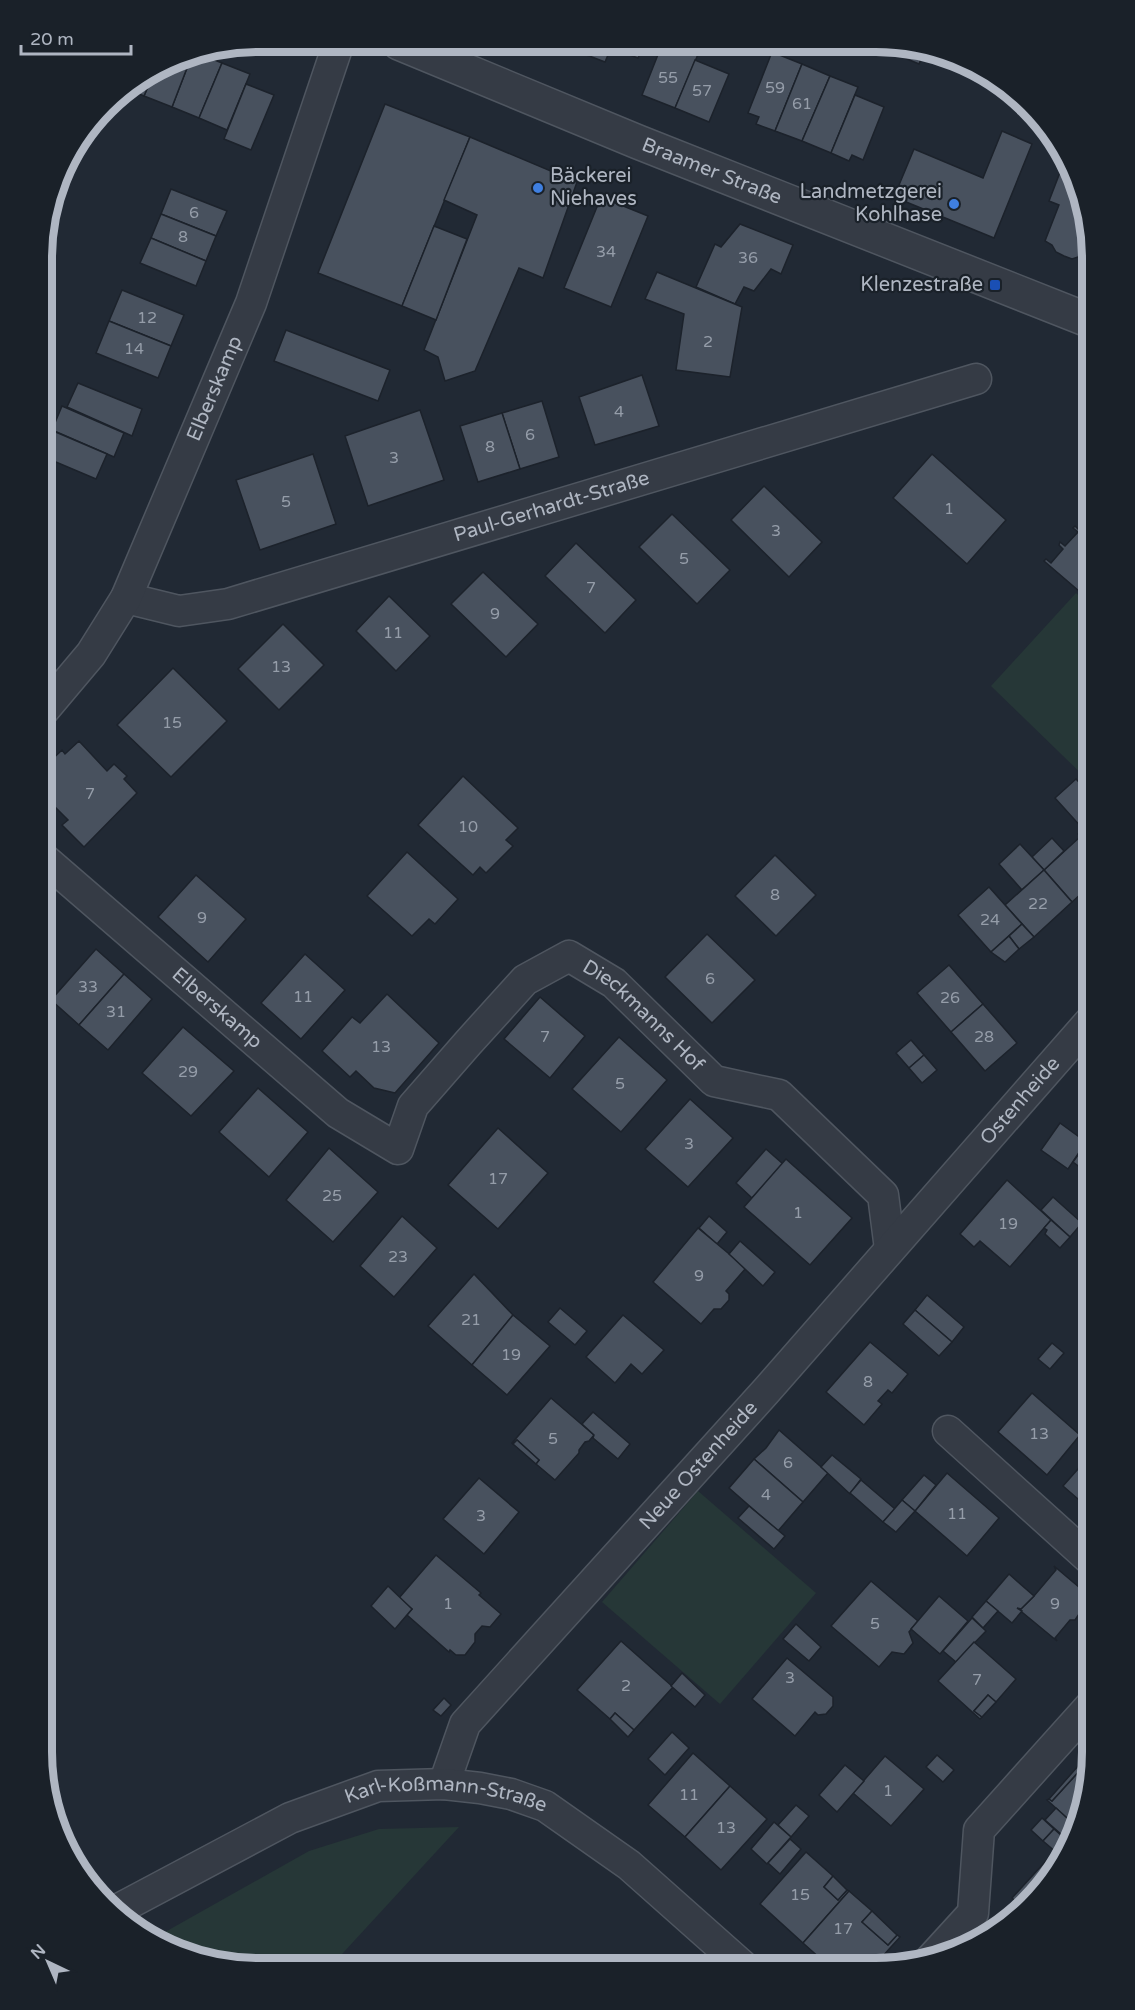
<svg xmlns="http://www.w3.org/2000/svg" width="1135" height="2010" font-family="'Varela Round',sans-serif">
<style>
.green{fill:#263737}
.building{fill:#48515e;stroke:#1c222b;stroke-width:1.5}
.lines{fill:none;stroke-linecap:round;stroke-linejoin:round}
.minor-casing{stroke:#4f5660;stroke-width:33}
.tertiary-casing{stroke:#4f5660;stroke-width:36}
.minor{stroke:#353b45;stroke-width:30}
.tertiary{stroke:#353b45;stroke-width:33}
.shop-dot{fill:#3f7fe0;stroke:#1a2129;stroke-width:2}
.transit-dot{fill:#1a4fb4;stroke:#1a2129;stroke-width:2}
.labels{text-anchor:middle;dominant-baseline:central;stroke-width:4.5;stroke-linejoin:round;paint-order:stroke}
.number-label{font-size:16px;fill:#959da9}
.street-label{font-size:20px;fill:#afb6c2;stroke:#1a2129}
.poi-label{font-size:20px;fill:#afb6c2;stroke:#1a2129;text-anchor:end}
.rim{fill:none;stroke:#afb6c2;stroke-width:8}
</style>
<rect width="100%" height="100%" fill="#212934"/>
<!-- green -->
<g class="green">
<path d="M1076,593l17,16v176l-102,-99z"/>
<path d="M698,1491l118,102 -96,111 -118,-102z"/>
<path d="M459,1827l-128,139h-101l-72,-30 151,-85 70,-22z"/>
</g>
<!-- building -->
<g class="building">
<path d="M560,44h28l-4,10z"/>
<path d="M588,44h56l-6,14 -27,-10 -6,14 -21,-8z"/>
<path d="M676,45h26l-27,63 -33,-13 19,-48 12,5z"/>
<path d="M904,46h14l7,3 -6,15 -19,-8z"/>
<path d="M772,52l30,12 -27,67 -19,-7 3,-7 -11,-4z"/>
<path d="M200,54l22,9 -23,55 -27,-11 20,-52z"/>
<path d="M192,55l-20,52 -28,-11 10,-24 22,-14z"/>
<path d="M695,60l34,14 -20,48 -34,-14z"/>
<path d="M222,63l28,11 -23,56 -28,-12z"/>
<path d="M802,64l28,12 -28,65 -27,-10z"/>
<path d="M154,72l-10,24 -17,-7z"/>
<path d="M830,76l28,11 -27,66 -29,-12z"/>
<path d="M246,84l28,11 -23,55 -27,-11z"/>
<path d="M855,95l29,12 -21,53 -11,-5 -3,6 -18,-8z"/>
<path d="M385,104l85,33 -68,169 -84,-33z"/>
<path d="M1002,131l30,13 -38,94 -100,-41 20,-48 69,29z"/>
<path d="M470,137l107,45 -34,96 -24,-10 -44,103 -30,10 -7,-24 -14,-7 53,-135 -33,-15z"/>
<path d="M1064,162l17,27 10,60 -3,9 -7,-2 -9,3 -8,-3 -8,-4 -4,-7 -7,-4 14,-36 -10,-4z"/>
<path d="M171,189l56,22 -11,25 -55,-22z"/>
<path d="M601,197l47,19 -37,91 -47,-19z"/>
<path d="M161,214l55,22 -10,25 -55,-23z"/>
<path d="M740,224l53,21 -12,29 -10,-5 -17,22 -10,-4 -9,17 -39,-17 19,-43 6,3z"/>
<path d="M434,226l33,13 -31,81 -34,-14z"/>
<path d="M151,238l55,23 -10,25 -56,-23z"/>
<path d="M657,272l85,35 -12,70 -54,-7 8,-56 -39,-15z"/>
<path d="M122,290l62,25 -13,31 -62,-25z"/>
<path d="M109,321l62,25 -13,32 -62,-25z"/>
<path d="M286,330l104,40 -12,31 -104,-40z"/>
<path d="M642,375l17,51 -64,19 -16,-48z"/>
<path d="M78,383l64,26 -10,27 -65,-29z"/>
<path d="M542,401l17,56 -39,12 -18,-56z"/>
<path d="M62,406l62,27 -10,24 -62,-27z"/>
<path d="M420,410l24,70 -76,26 -23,-70z"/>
<path d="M502,413l18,56 -42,13 -18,-56z"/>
<path d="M44,427l63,27 -11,25 -52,-22z"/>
<path d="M313,454l23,70 -76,26 -24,-70z"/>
<path d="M932,454l74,66 -39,44 -74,-66z"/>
<path d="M764,486l58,56 -33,35 -58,-57z"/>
<path d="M1089,510l4,3v90l-49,-42 2,-2 5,4 12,-14 -4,-4 1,-3 5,4 13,-14 -5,-4 2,-2 4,4 13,-14 -4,-4z"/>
<path d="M672,514l58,56 -33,34 -58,-57z"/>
<path d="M576,543l60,57 -31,33 -60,-57z"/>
<path d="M483,572l55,52 -32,33 -55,-53z"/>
<path d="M389,596l41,40 -34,35 -40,-40z"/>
<path d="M283,624l41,41 -45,45 -41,-41z"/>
<path d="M173,668l54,53 -56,56 -54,-52z"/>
<path d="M79,741l28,30 7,-7 13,12 -3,3 13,14 -53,54 -22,-22 6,-5 -25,-25v-20l6,-5 -4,-4 17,-16 3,4z"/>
<path d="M463,776l55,52 -12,12 7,6 -27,27 -6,-6 -7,8 -55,-50z"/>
<path d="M1076,779l17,18v35l-7,-6 -3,3 -28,-31z"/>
<path d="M1086,826l7,6v7l-5,4 -10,-9z"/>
<path d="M1081,836l12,13v34l-21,19 -28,-32z"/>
<path d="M1052,838l12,13 -20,19 -12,-13z"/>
<path d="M1020,844l24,26 -22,20 -23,-26z"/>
<path d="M407,852l51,47 -23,25 -6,-5 -17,17 -45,-40z"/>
<path d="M775,855l41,40 -40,41 -41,-40z"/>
<path d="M1044,870l28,32 -38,35 -29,-32z"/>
<path d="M196,875l50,44 -38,43 -50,-45z"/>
<path d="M989,887l33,37 -31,28 -33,-37z"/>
<path d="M1022,924l12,13 -15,12 -10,-13z"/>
<path d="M707,934l48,46 -43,43 -47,-46z"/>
<path d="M1009,936l10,13 -14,13 -14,-10z"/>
<path d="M96,949l28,25 -45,51 -28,-25z"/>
<path d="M305,954l40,36 -44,49 -40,-36z"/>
<path d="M949,965l34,39 -32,28 -34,-39z"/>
<path d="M124,974l28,25 -44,51 -29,-25z"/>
<path d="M387,994l52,49 -44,50 -21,-5 -18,-17 -6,6 -28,-26 30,-34 8,6z"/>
<path d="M540,997l45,39 -35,42 -46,-39z"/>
<path d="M983,1004l34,39 -32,28 -34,-39z"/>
<path d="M183,1027l51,44 -43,45 -49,-43z"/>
<path d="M619,1037l48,43 -46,52 -49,-43z"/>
<path d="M911,1040l13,15 -15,13 -13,-15z"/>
<path d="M924,1055l13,15 -15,13 -13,-15z"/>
<path d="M258,1088l50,44 -39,45 -50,-45z"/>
<path d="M690,1099l43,39 -45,49 -43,-38z"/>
<path d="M1060,1123l26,19 -18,27 -27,-19z"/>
<path d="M1093,1124v10l-7,8 -4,-3z"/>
<path d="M498,1128l50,45 -50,56 -50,-44z"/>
<path d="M1093,1134v43l-20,-15z"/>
<path d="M329,1148l49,44 -45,50 -47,-42z"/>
<path d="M766,1149l17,15 -31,34 -16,-15z"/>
<path d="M786,1159l66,59 -42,47 -66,-58z"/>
<path d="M1007,1180l44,40 -41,47 -30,-26 -6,6 -14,-13z"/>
<path d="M1053,1197l29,26 -12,14 -29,-27z"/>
<path d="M402,1216l35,32 -43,49 -34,-31z"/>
<path d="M709,1216l18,16 -10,12 -18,-16z"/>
<path d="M1051,1220l19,17 -10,11 -15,-14 2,-4 -3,-2z"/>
<path d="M698,1228l48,40 -20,23 3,3v6l-8,9h-7l-13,15 -48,-42z"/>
<path d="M740,1241l35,31 -12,14 -34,-32z"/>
<path d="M474,1274l39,41 -41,50 -44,-39z"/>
<path d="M927,1295l37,32 -12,15 -37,-32z"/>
<path d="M560,1308l27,23 -12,14 -27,-23z"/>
<path d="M915,1310l37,32 -13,14 -36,-32z"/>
<path d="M513,1315l37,31 -43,49 -35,-30z"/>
<path d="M623,1315l41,35 -22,24 -11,-10 -16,19 -29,-26z"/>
<path d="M870,1342l38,32 -16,19 -4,-3 -10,11 4,3 -18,21 -38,-33z"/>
<path d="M1052,1343l12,10 -14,16 -12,-10z"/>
<path d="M1032,1393l48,42 -33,40 -49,-43z"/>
<path d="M551,1398l43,37 -5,6 -4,1 -6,8v3l-24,27 -19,-16 3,-4 -22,-20 -4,4 -1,-1z"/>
<path d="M593,1412l37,32 -12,15 -25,-21 1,-3 -12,-11z"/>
<path d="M779,1430l49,43 -25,29 -49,-43 12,-11z"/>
<path d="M517,1440l22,20 -3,4 -23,-20z"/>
<path d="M1093,1452v28l-15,19 -15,-13z"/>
<path d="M832,1455l29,24 -11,15 -29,-27z"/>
<path d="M754,1459l49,43 -25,29 -49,-43z"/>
<path d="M947,1473l52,45 -32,38 -52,-45z"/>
<path d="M924,1475l12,10 -21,26 -13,-11z"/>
<path d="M479,1478l40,34 -35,42 -41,-35z"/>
<path d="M861,1480l34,29 -12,13 -33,-29z"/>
<path d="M902,1500l13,11 -19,21 -13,-10z"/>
<path d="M749,1506l36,30 -11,13 -36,-31z"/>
<path d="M436,1555l45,38 -2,2 22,19 -11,13 -8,-1 -7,8v8l-10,13h-9l-6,-5 -1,2 -42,-37 5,-6 -13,-11z"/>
<path d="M1054,1566l39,33 -3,-1 -15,22h-5l-15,18 2,3 -40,-33 4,1 13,-13 22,-26z"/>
<path d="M1009,1574l25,22 -13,13 -4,-1 5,3 -10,12 -26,-22z"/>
<path d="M871,1581l47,40 -9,11 4,11 -9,11 -12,-2 -13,15 -48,-41z"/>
<path d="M388,1586l24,23 -17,20 -24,-23z"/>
<path d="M939,1596l29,25 -28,33 -29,-25z"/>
<path d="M986,1601l12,10 -15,17 -11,-11z"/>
<path d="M972,1618l14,13 -30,31 -13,-11z"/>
<path d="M796,1624l25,23 -12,14 -26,-22z"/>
<path d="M621,1641l52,46 -39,43 -19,-17 -5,6 -33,-29z"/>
<path d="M974,1642l42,37 -20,23 -8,-7 -14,16 8,6 -2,2 -42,-38z"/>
<path d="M787,1658l46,39v9l-7,8 -8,1 -3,-3 -20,24 -43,-37z"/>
<path d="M682,1673l23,22 -10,12 -24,-21z"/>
<path d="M988,1695l8,7 -14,15 -8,-6z"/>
<path d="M444,1698l7,7 -10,11 -8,-6z"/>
<path d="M615,1713l19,17 -6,7 -18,-18z"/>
<path d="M672,1732l17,16 -24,27 -17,-16z"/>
<path d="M693,1753l37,33 -45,51 -37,-32z"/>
<path d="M937,1755l17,15 -11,12 -17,-15z"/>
<path d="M885,1756l39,33 -33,37 -38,-33z"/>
<path d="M1080,1763l11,10 -13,55 -31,-28 2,-1 3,2 30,-33 -3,-3z"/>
<path d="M845,1765l19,16 -27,31 -18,-17z"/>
<path d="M1079,1765l3,3 -30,33 -3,-2z"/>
<path d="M730,1786l37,33 -46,51 -36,-33z"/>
<path d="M796,1805l13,11 -18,21 -13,-12z"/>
<path d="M1056,1808l22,20 -2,6 -6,8 -25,-22z"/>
<path d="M1042,1818l12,11 -11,12 -12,-11z"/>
<path d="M774,1822l17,15 -24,27 -16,-15z"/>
<path d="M1054,1829l17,15 -8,14 -20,-17z"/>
<path d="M790,1839l11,10 -21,25 -12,-11z"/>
<path d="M1055,1851l8,7 -15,26 -25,24 -11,-10z"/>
<path d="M806,1852l27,24 -9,11 14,13 9,-10 2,1 -46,52 -43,-39z"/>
<path d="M833,1876l14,14 -9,10 -14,-13z"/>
<path d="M849,1891l23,20 -10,11 26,23 9,-10 3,2 -28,31h-41l-28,-25z"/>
<path d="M872,1911l25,24 -9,10 -26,-23z"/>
<path d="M993,1918l9,8 -25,14 -3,-2z"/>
<path d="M885,1954l12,11 -25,3z"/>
</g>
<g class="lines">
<defs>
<g id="minor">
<path id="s1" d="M126,598l53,13 49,-7 748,-225"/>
<path id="s2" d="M43,711l48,-57 35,-56 125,-295 88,-261"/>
<path id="s3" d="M43,858l295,255 60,36 15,-43 55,-63 57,-63 44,-24 45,27 100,98 65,14 104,100 7,54"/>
<path d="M948,1431l145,131"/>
<path id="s4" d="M444,1784l21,-60 302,-334 326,-372"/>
<path id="s5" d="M115,1911l175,-93 88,-32 66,-2 36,4 31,6 34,12 84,59 116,103"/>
<path d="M931,1959l42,-46 6,-83 114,-127"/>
</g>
<g id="tertiary">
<path id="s6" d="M399,43l239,99 455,180"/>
</g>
</defs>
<!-- minor casing -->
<use href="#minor" class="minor-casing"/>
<!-- tertiary casing -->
<use href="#tertiary" class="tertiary-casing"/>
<!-- minor -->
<use href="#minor" class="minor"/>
<!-- tertiary -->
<use href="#tertiary" class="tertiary"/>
</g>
<!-- markers -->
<g class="shop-dot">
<circle cx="538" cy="188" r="6"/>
<circle cx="954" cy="204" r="6"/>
</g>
<rect class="transit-dot" x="989" y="279" width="12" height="12" rx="3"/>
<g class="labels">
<!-- number labels -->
<g class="number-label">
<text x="668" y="78">55</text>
<text x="775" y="88">59</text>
<text x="702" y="91">57</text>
<text x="802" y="104">61</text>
<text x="194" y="213">6</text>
<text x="183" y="237">8</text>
<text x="606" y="252">34</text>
<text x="748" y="258">36</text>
<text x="147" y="318">12</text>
<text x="708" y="342">2</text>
<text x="134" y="349">14</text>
<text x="619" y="412">4</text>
<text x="530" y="435">6</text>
<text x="490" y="447">8</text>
<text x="394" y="458">3</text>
<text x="286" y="502">5</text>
<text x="949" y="509">1</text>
<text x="776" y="531">3</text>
<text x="684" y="559">5</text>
<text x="591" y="588">7</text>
<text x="495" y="614">9</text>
<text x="393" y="633">11</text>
<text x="281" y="667">13</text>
<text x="172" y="723">15</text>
<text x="90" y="794">7</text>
<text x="468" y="827">10</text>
<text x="775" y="895">8</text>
<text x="1038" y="904">22</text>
<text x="202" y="918">9</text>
<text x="990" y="920">24</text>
<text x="710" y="979">6</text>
<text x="88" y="987">33</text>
<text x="303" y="997">11</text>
<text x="950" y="998">26</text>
<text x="116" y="1012">31</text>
<text x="545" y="1037">7</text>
<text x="984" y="1037">28</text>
<text x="381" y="1047">13</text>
<text x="188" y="1072">29</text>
<text x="620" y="1084">5</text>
<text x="689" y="1144">3</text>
<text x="498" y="1179">17</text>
<text x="332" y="1196">25</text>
<text x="798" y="1213">1</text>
<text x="1008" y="1224">19</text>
<text x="398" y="1257">23</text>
<text x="699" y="1276">9</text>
<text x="471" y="1320">21</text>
<text x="511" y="1355">19</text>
<text x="868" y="1382">8</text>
<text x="1039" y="1434">13</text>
<text x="553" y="1439">5</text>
<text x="788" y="1463">6</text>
<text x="766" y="1495">4</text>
<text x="957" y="1514">11</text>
<text x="481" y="1516">3</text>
<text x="448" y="1604">1</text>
<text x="1055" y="1604">9</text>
<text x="875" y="1624">5</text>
<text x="790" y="1678">3</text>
<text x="977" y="1680">7</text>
<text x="626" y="1686">2</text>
<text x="888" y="1791">1</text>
<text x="689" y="1795">11</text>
<text x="726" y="1828">13</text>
<text x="800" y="1895">15</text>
<text x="843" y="1929">17</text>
</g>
<!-- street labels -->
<g class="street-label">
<text stroke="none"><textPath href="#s6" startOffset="338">Braamer Straße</textPath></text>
<text stroke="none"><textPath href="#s2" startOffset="368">Elberskamp</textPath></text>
<text stroke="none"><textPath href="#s1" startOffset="442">Paul-Gerhardt-Straße</textPath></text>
<text stroke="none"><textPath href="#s3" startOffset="230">Elberskamp</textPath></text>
<text stroke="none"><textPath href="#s3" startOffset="820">Dieckmanns Hof</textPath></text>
<text stroke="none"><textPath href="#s4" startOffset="898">Ostenheide</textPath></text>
<text stroke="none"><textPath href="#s4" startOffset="412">Neue Ostenheide</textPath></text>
<text stroke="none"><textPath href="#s5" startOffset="360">Karl-Koßmann-Straße</textPath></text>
</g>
<!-- poi labels -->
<g class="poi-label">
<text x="550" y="176" text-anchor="start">Bäckerei<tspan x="550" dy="23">Niehaves</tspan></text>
<text x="942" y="192">Landmetzgerei<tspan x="942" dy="23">Kohlhase</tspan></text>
<text x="983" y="285">Klenzestraße</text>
</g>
</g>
<!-- crop -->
<path d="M0 0H1135V2010H0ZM258 52H876A206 206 0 0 1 1082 258V1752A206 206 0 0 1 876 1958H258A206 206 0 0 1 52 1752V258A206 206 0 0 1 258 52Z" fill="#1a2129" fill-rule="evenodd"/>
<path class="rim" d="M258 52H876A206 206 0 0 1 1082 258V1752A206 206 0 0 1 876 1958H258A206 206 0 0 1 52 1752V258A206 206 0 0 1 258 52Z"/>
<!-- north arrow -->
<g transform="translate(48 1962) rotate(316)" stroke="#1a2129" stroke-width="4.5" paint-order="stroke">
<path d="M0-4.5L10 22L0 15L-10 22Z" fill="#afb6c2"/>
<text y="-9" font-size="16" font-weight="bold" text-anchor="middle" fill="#afb6c2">N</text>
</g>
<!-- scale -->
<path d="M21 45v9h110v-9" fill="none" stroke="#afb6c2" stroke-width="3"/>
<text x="30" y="45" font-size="18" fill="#afb6c2" stroke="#1a2129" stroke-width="4.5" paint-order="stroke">20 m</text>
</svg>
